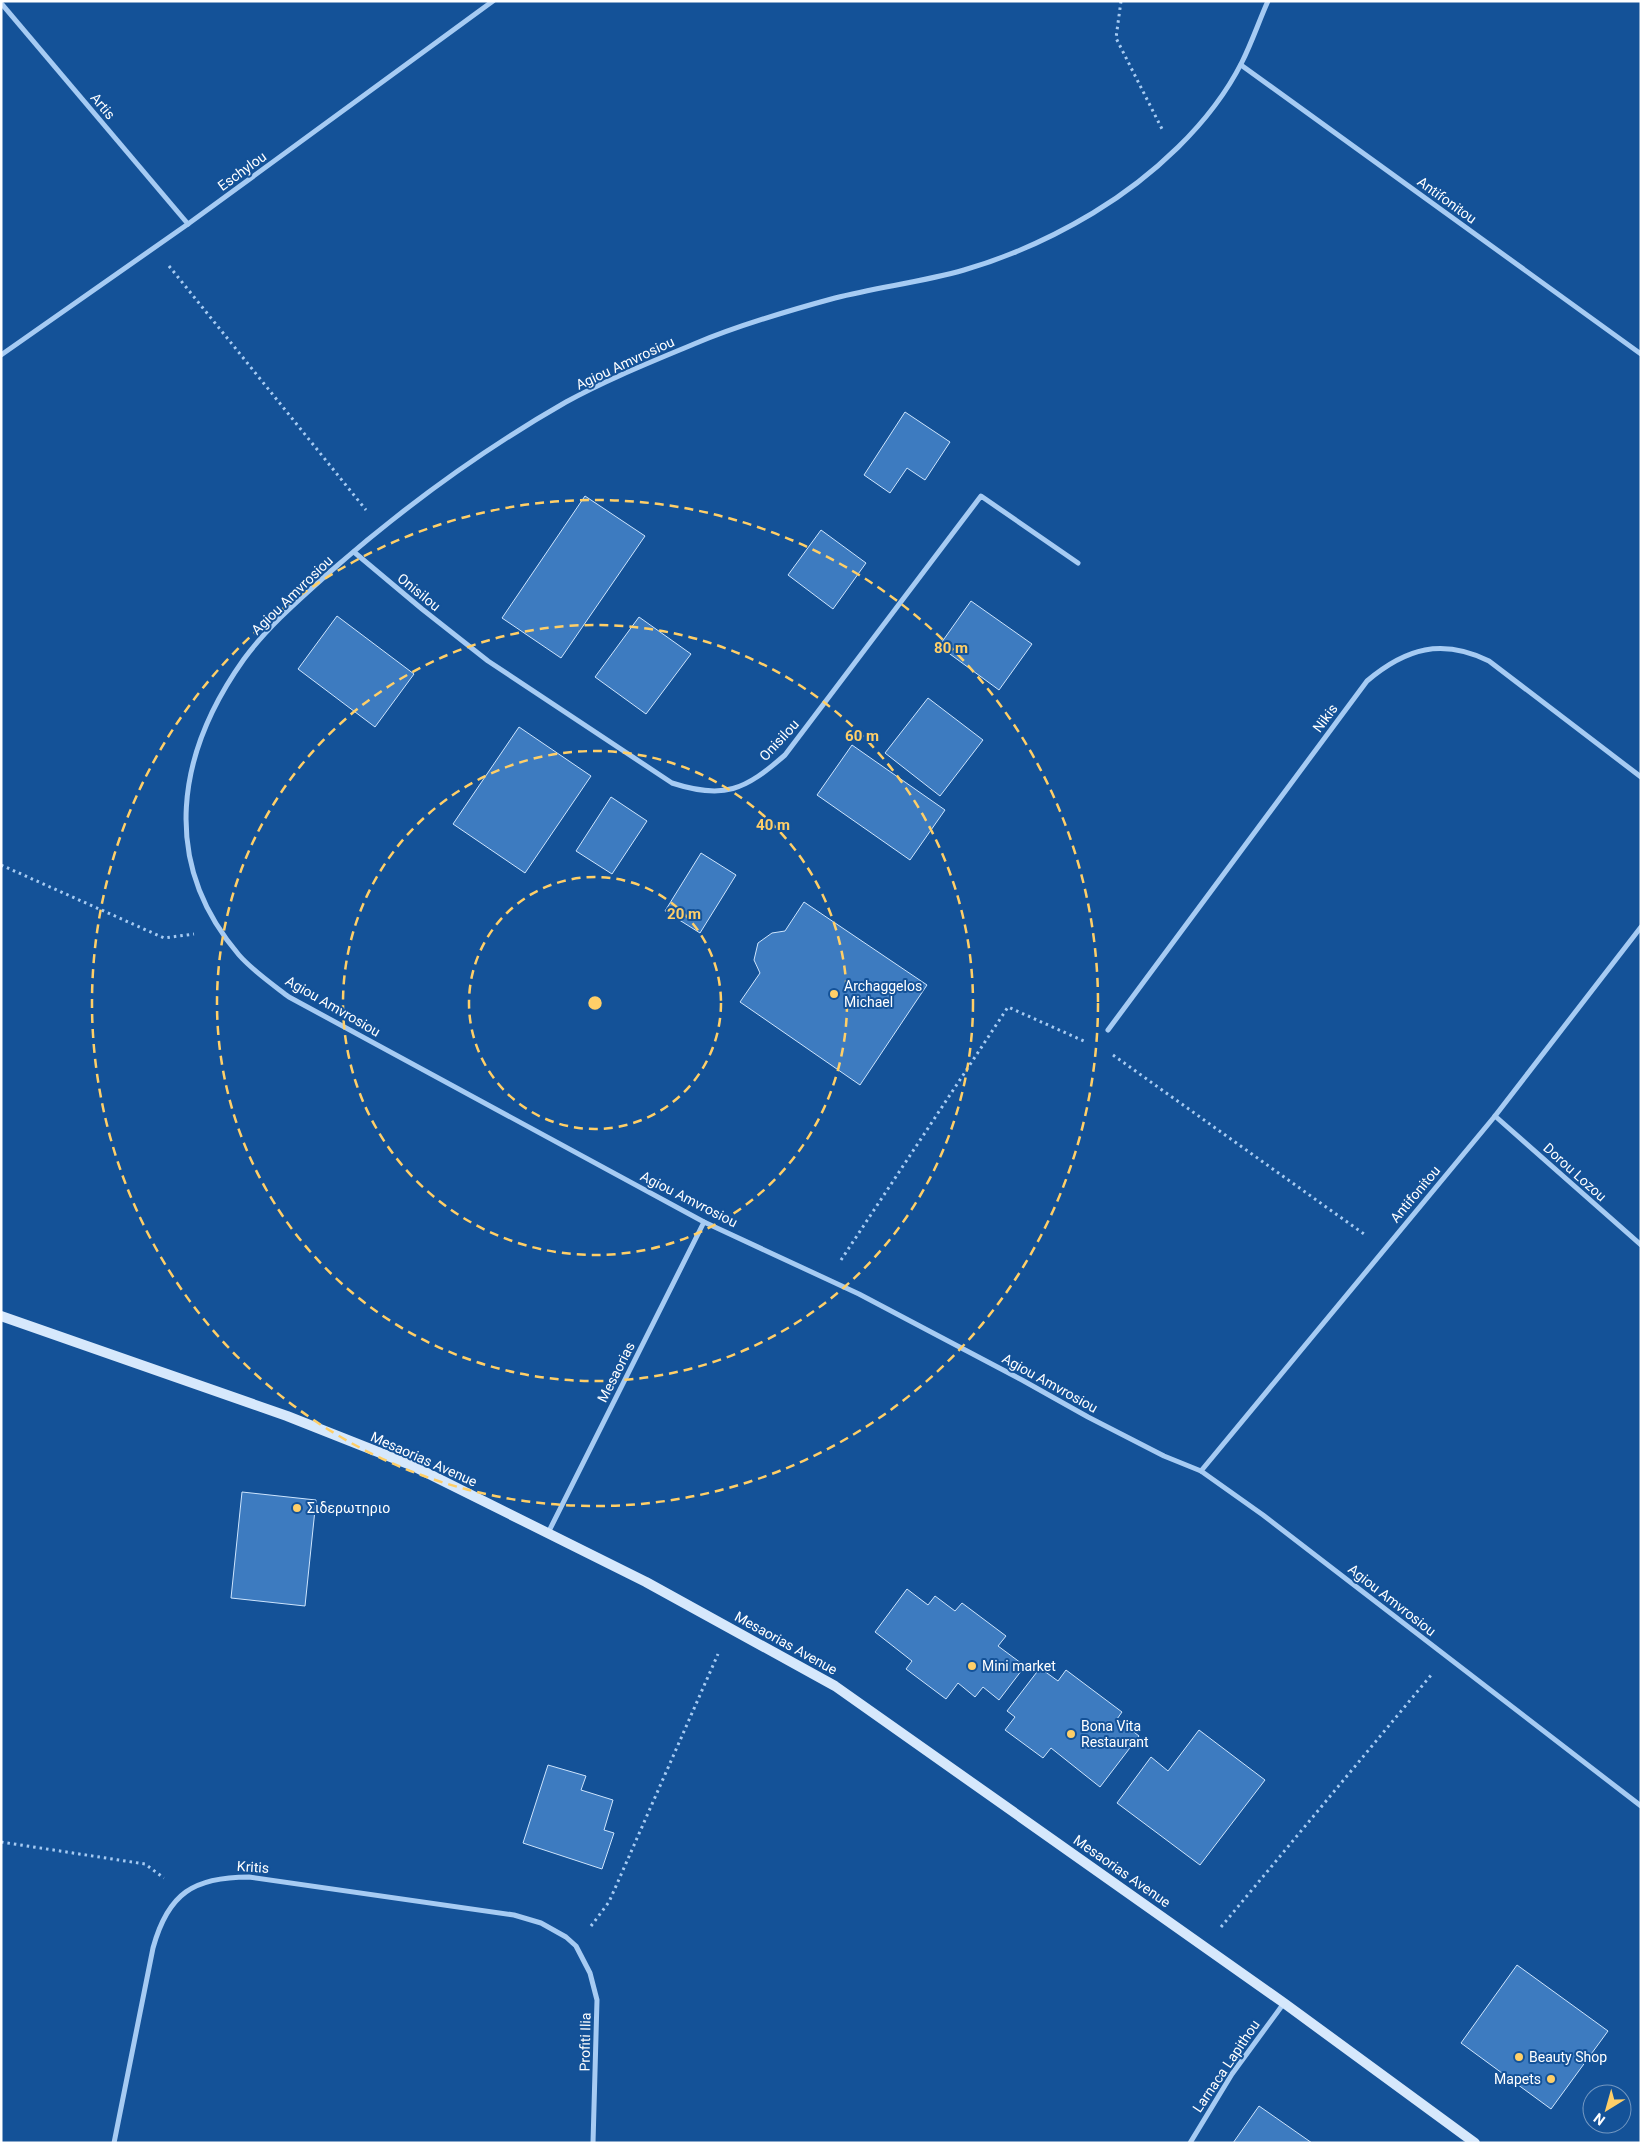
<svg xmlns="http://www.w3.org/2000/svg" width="1642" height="2144" font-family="Roboto,sans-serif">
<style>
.building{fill:#3d7bc0;stroke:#cee5fd}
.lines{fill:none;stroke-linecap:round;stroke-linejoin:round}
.path{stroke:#a6cbf3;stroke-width:3;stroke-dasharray:2.5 4;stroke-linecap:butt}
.minor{stroke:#a6cbf3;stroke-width:5}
.secondary{stroke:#d6e8fc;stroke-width:10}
.ring{fill:none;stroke:#ffcf68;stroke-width:2.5;stroke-dasharray:9 6}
.poi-dot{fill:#ffcf68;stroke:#145298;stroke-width:2}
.labels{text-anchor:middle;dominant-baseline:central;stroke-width:4;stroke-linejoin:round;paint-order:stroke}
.street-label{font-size:14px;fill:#fff;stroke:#145298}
.poi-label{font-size:14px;fill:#fff;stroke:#145298;text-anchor:start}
.centre{fill:#ffcf68;stroke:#145298;stroke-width:2.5}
.ring-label{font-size:15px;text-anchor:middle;font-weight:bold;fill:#ffcf68;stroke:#145298;stroke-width:4;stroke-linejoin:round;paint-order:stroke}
</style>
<rect width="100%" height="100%" fill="#145298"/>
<!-- building -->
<g class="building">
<path d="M905,412l45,30 -25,38 -18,-12 -17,25 -26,-18z"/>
<path d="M585,496l60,40 -84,122 -59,-40z"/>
<path d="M821,530l45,33 -33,46 -45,-34z"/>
<path d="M971,601l61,43 -33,46 -60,-44z"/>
<path d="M337,616l77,58 -39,53 -77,-58z"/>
<path d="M639,617l52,37 -45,60 -51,-37z"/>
<path d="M928,698l55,42 -43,56 -55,-43z"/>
<path d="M519,727l72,49 -66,97 -72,-49z"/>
<path d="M852,745l93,65 -35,50 -93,-65z"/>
<path d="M611,797l36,24 -35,53 -36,-23z"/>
<path d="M701,853l35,22 -36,58 -35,-22z"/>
<path d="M804,902l123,83 -67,100 -120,-83 20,-29 -6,-13 4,-17 14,-10 13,-2z"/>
<path d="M242,1492l74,8 -11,106 -74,-8z"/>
<path d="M907,1589l21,16 7,-9 20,15 7,-8 44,33 -8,10 27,20 -26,34 -16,-13 -8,10 -17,-14 -12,16 -40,-30 6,-8 -37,-29z"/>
<path d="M1040,1668l18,13 8,-11 56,42 -5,7 22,17 -39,51 -49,-39 -8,10 -38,-28 10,-13 -8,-6z"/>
<path d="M1199,1730l66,50 -65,85 -83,-62 34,-46 17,14z"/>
<path d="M548,1765l38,11 -5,14 32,10 -9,30 10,3 -12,36 -79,-26z"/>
<path d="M1517,1965l91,66 -57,78 -90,-66z"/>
<path d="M1259,2106l53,37h-79z"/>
</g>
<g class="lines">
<!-- path -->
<g class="path">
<path d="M1121,1l-5,37 46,91"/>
<path d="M169,266l197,244"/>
<path d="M1,865l163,73 30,-4"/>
<path d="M1113,1055l251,179"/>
<path d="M841,1260l167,-253 78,35"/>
<path d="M1,1842l144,22 19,14"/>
<path d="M591,1926l18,-24 109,-248"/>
<path d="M1221,1927l211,-253"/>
</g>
<!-- minor -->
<g class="minor">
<path d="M1268,1c-9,20 -16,41 -26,61 -31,62 -91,116 -149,151 -40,24 -84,44 -129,57 -42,12 -86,17 -129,28 -48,13 -96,27 -141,46 -43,18 -88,36 -128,58 -84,48 -162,105 -235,169 -30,27 -63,55 -87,88 -67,94 -85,202 -5,296 14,16 33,29 50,42l415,225 155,72 163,86 66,37 76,39 37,15 62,44 378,291"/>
<path d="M1,3l187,221"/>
<path d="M1241,65l400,289"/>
<path d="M1,355l187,-131 305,-223"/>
<path d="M354,552l68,57 66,52 184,122c52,17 73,7 113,-28l196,-259 97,67"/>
<path d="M1108,1030l259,-349c39,-33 75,-43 122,-20l152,116"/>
<path d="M1495,1116l146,129"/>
<path d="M1201,1471l294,-355 146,-189"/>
<path d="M548,1533l156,-311"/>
<path d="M114,2143l39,-195c15,-55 41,-71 96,-71l265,38 27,8 25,14 10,9 14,27 7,27 -4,143"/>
<path d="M1190,2143l42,-69 52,-71"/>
</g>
<!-- secondary -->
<path class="secondary" d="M1,1316l286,100 124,49 235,117 189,104 449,317 191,140"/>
</g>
<!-- distance rings -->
<g class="ring">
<circle cx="595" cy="1003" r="126"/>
<circle cx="595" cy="1003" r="252"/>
<circle cx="595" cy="1003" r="378"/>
<circle cx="595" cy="1003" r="503"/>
</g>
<!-- markers -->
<g class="poi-dot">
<circle cx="834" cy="994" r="5"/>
<circle cx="297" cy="1508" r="5"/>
<circle cx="972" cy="1666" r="5"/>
<circle cx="1071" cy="1734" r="5"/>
<circle cx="1519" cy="2057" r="5"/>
<circle cx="1551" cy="2079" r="5"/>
</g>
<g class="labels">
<!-- street labels -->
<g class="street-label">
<text transform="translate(103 106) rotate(50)">Artis</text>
<text transform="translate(242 171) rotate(-36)">Eschylou</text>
<text transform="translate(1447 200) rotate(36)">Antifonitou</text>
<text transform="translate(625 363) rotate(-25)">Agiou Amvrosiou</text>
<text transform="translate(419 592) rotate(39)">Onisilou</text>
<text transform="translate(292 595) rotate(-44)">Agiou Amvrosiou</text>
<text transform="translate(1325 718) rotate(-53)">Nikis</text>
<text transform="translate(779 740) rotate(-47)">Onisilou</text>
<text transform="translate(333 1006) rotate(30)">Agiou Amvrosiou</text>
<text transform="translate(1575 1172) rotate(42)">Dorou Lozou</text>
<text transform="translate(1415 1194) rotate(-50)">Antifonitou</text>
<text transform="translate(689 1199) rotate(27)">Agiou Amvrosiou</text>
<text transform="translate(616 1372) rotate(-63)">Mesaorias</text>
<text transform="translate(1050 1383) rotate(29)">Agiou Amvrosiou</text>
<text transform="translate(424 1459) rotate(24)">Mesaorias Avenue</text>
<text transform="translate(1392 1600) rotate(38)">Agiou Amvrosiou</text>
<text transform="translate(786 1643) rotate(29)">Mesaorias Avenue</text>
<text transform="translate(253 1867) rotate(4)">Kritis</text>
<text transform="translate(1122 1871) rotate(35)">Mesaorias Avenue</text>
<text transform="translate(585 2042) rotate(-89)">Profiti Ilia</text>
<text transform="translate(1226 2066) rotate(-56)">Larnaca Lapithou</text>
</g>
<!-- poi labels -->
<g class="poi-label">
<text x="844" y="986">Archaggelos<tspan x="844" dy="16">Michael</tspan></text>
<text x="307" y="1508">Σιδερωτηριο</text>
<text x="982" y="1666">Mini market</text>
<text x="1081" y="1726">Bona Vita<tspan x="1081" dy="16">Restaurant</tspan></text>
<text x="1529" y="2057">Beauty Shop</text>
<text x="1541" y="2079" text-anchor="end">Mapets</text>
</g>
</g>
<circle cx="595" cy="1003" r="8" class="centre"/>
<g class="ring-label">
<text x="951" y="653">80 m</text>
<text x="862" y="741">60 m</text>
<text x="773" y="830">40 m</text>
<text x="684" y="919">20 m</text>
</g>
<!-- border -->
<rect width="1642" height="2144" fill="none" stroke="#ffffff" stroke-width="5"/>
<!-- north arrow -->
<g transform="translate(1607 2109) rotate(217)"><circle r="24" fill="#145298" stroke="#7297c1"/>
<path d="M0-4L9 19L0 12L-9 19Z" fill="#ffcf68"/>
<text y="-8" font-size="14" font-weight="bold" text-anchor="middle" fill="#ffffff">N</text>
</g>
</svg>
